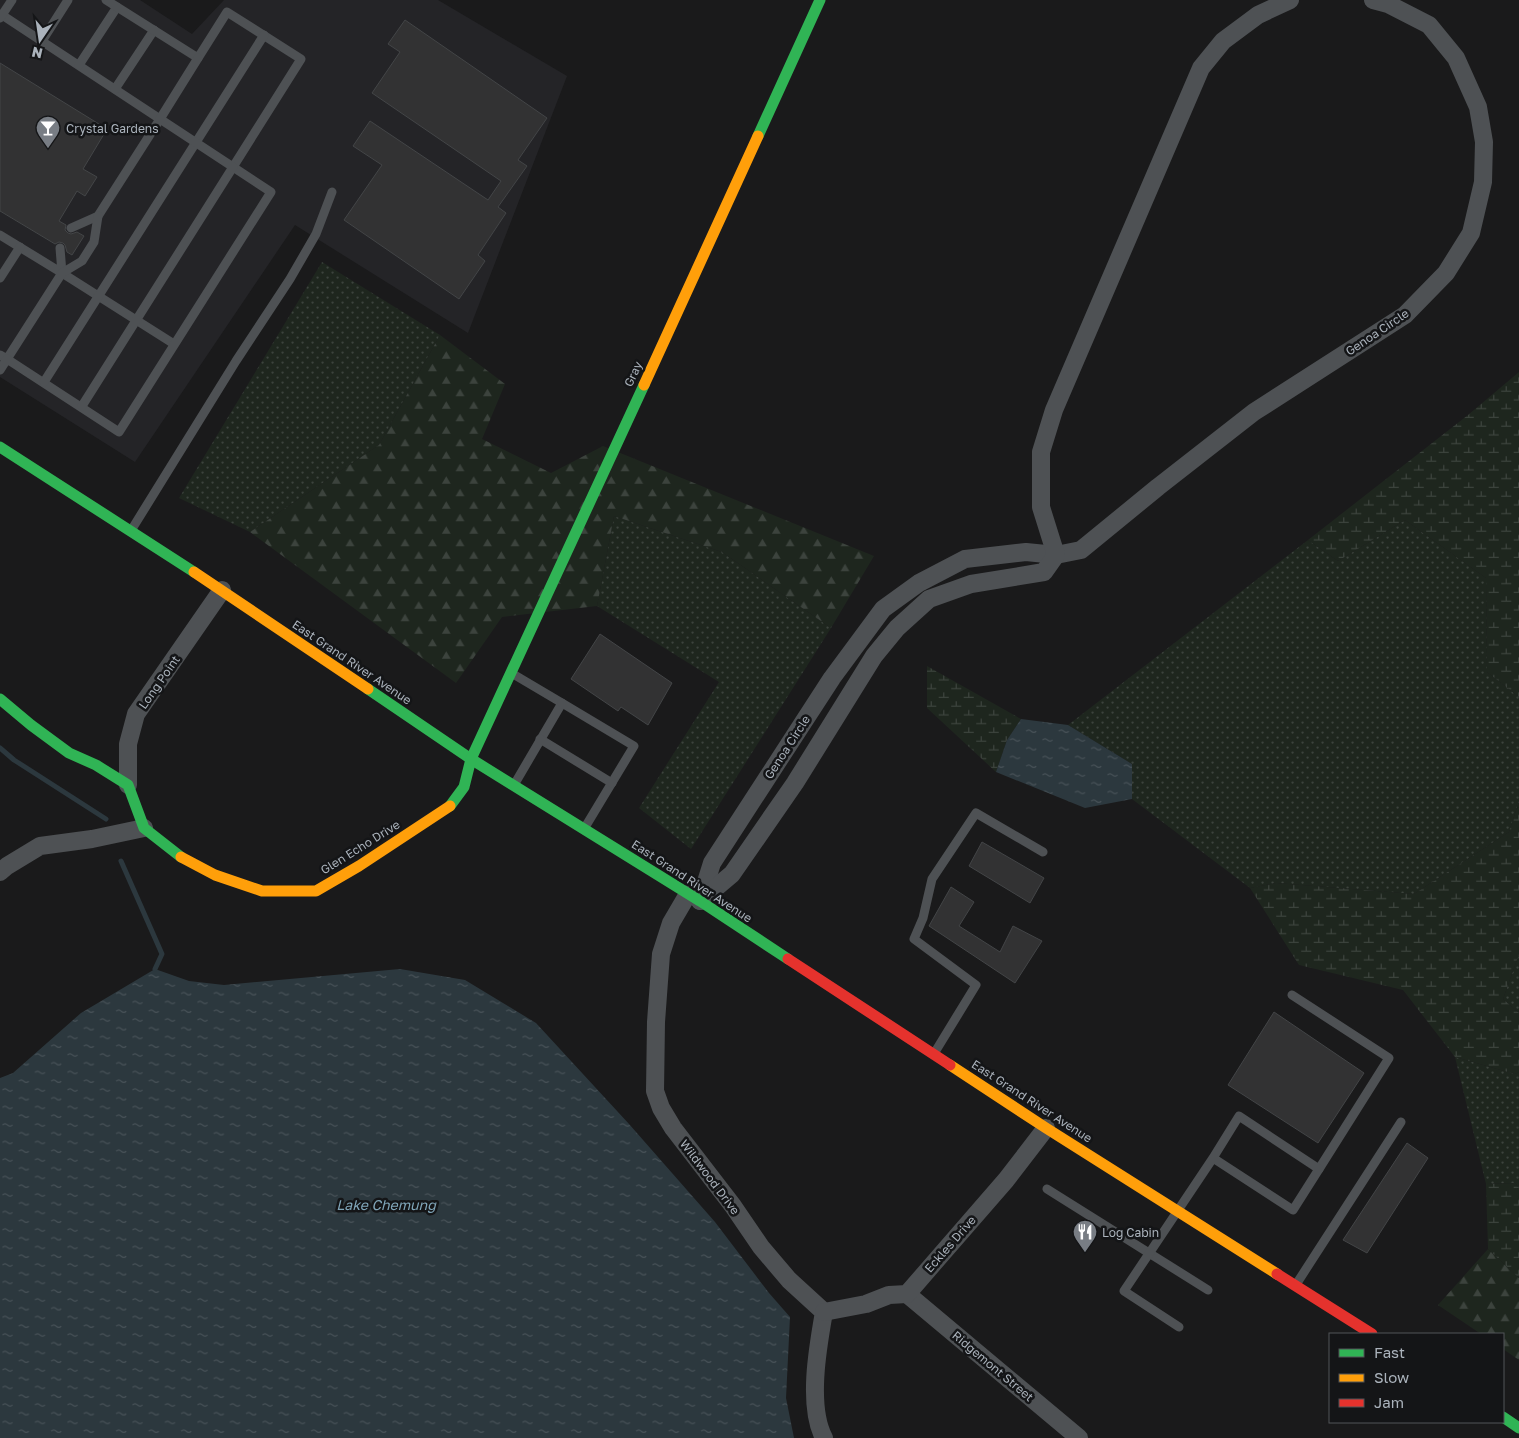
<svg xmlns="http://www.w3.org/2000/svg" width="1519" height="1438" font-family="'Golos Text',sans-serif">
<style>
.built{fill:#242427}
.grass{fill:url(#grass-dots)}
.forest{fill:url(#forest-firs)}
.wetland{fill:url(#wetland-marsh)}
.water{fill:url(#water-ripples)}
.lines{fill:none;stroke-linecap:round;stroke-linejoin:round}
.stream{stroke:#2c383e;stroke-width:5}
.building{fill:#323233;stroke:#434547}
.lane{stroke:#4e5154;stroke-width:9}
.street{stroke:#4e5154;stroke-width:18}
.fast{stroke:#30b455;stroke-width:11}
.slow{stroke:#ff9f0a;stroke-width:11}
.jam{stroke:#e5322d;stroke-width:11}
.labels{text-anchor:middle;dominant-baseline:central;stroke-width:5;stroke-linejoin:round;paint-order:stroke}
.poi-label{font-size:12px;fill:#abb3bc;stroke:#141517;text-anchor:start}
.street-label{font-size:12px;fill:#abb3bc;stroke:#141517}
.water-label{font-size:14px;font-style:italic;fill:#80a6b9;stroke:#141517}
</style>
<defs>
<pattern id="grass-dots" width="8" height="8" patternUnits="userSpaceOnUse" patternTransform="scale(1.25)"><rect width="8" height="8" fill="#1e261e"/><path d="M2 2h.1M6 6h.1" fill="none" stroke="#3c433d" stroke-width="1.8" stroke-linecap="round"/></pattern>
<pattern id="forest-firs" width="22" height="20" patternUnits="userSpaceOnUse" patternTransform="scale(1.25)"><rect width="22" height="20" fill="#1e261e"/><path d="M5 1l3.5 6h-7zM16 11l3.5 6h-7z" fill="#3c433d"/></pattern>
<pattern id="wetland-marsh" width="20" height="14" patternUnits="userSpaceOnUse" patternTransform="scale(1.25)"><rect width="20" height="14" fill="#1e261e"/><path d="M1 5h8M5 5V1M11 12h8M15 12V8" fill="none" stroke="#3c433d"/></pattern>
<pattern id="water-ripples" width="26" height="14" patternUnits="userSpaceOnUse" patternTransform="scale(1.25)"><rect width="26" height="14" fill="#2c383e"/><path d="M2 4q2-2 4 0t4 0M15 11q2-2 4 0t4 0" fill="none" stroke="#485258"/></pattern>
</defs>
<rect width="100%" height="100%" fill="#1a1a1b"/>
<!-- built -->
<path class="built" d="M0,0h140l52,34 32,-34h214l129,76 -99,257 -173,-108 -160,237 -135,-85z"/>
<!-- grass -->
<g class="grass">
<path d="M322,262l118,73 -61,110 -129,87 -71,-34z"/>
<path d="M614,516l108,36 109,76 -140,221 -52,-41 80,-126 -122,-76z"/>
<path d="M1405,520l81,58 1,94 32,25v104l-10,31 -95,62 -138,-11 -26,5 -118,-89v-35l-64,-39 240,-185 30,21z"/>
<path d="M1519,954v59l-16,-14z"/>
<path d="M1455,1057l60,17 4,-2v116l-4,-5 -29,1z"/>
</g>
<!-- forest -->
<g class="forest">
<path d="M440,335l65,49 -23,55 69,34 52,-27 271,110 -43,72 -109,-76 -108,-36 -17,90 -95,11 -46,66 -206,-151 129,-87z"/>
<path d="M1488,1249l31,29v82l-16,-11v-15h-22l-43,-29z"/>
</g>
<!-- wetland -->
<g class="wetland">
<path d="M1519,372v325l-32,-25 -1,-94 -81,-58 -67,41 -30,-21 160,-125z"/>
<path d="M927,666l94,53 -14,21 -11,32 -69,-64z"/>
<path d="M1519,801v153l-16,45 16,14v59l-4,2 -60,-17 -52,-67 -104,-25 -49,-77 26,-5 138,11 95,-62z"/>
<path d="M1515,1183l4,5v90l-31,-29 -2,-65z"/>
</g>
<!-- water -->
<g class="water">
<path d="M1021,719l47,6 64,39v35l-47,9 -89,-36 11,-32z"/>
<path d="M155,969l34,12 35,4 176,-16 65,11 71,43 93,101 86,98 54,71 21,24 -4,81 8,40h-794v-360l13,-5 68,-60z"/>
</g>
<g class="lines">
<!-- stream -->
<g class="stream">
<path d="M0,748l14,12 92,59"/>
<path d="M121,861l41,93 -7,15"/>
</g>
</g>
<!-- building -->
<g class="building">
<path d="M405,20l142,98 -29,42 9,6 -29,41 8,6 -28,42 7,6 -26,38 -115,-79 38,-55 -29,-19 17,-25 118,79 13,-19 -129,-88 28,-41 -12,-8z"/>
<path d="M0,63l107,66 -24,40 14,8 -12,19 -8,-5 -18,30 7,4 -1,5 3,3 3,1 6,-2 7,4 -12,19 -5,-3 -2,-7 -2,-2 -4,-1 -4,2 -55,-33z"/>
<path d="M600,634l72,49 -24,42 -27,-18 -3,4 -47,-32z"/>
<path d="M982,842l62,36 -14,25 -61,-37z"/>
<path d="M951,887l23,15 -15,24 41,26 13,-26 29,15 -27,42 -86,-57z"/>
<path d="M1274,1012l90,61 -46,70 -90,-58z"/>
<path d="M1407,1143l21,15 -61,95 -24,-13z"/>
</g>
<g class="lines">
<!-- lane -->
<g class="lane">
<path d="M2,15l158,104 -62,97 -27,12"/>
<path d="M0,18l12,-18"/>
<path d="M42,41l26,-41"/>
<path d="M79,65l38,-58"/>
<path d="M115,89l39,-59"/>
<path d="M0,235l62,38 -2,-25"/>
<path d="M62,273l112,71"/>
<path d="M0,278l20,-31"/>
<path d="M0,355l7,4 55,-86 20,-12 12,-19 4,-26"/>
<path d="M0,370l7,-11 112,73 152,-240 -38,-25 68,-108 -74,-47 -29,46 -92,-58"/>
<path d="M44,382l220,-347"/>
<path d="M82,406l151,-239 -73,-48 38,-61"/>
<path d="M132,529l104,-168 54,-82 26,-45 16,-42"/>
<path d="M513,674l49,29 -48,82"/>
<path d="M562,703l72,43 -50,83"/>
<path d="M540,739l72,44"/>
<path d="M1292,995l97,63 -70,111"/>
<path d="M935,1052l41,-67 -62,-46 9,-21 9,-39 44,-66 67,39"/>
<path d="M1047,1189l161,101"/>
<path d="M1297,1283l104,-161"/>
<path d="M1179,1327l-55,-36 89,-133 26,-42 80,53 -26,41 -80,-52"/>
</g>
<!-- street -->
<g class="street">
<path d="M128,785v-41l8,-30 86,-124"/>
<path d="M0,872l7,-6 33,-20 52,-7 52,-11"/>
<path d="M688,894l-17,29 -10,31 -5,68 -1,69 6,17 12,20 60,78 28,41 28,33 35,32c-6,34 -17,94 0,126"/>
<path d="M700,901l12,-38 120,-185 51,-69 36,-26 46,-24 61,-7 30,3 25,-5 77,-63 96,-75 151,-97 41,-42 25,-40 12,-51 1,-40 -6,-35 -22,-49 -27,-33 -41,-21 -15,-4"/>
<path d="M700,901l32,-27 63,-91 79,-127 23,-28 32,-29 42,-15 73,-12 12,-17 -15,-48v-55l13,-42 147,-342 22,-27 35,-26 32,-15"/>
<path d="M907,1294l172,144"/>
<path d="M824,1312l42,-8 23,-9 18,-1 99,-114 40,-52"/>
</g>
<!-- fast -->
<g class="fast">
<path d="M758,136l62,-136"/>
<path d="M0,447l194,125"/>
<path d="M368,689l103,70 229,142 88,58"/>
<path d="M0,699l31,26 38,28 27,12 32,20 16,43 37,29"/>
<path d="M450,806l14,-19 7,-28 173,-374"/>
<path d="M1503,1417l16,11"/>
</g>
<!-- slow -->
<g class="slow">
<path d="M644,385l114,-249"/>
<path d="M194,572l174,117"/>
<path d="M181,857l34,18 47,16h54l43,-25 91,-60"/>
<path d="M950,1065l96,63 231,146"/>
</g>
<!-- jam -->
<g class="jam">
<path d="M788,959l162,106"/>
<path d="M1277,1274l95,60"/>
</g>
</g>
<!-- icons -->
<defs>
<symbol id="bar-pin" viewBox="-11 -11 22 30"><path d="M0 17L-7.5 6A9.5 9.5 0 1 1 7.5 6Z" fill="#787d84" stroke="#141517"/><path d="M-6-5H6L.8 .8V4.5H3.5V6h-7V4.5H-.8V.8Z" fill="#fff"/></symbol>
<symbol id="restaurant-pin" viewBox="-11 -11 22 30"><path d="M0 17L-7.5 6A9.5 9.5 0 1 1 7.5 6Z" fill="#787d84" stroke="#141517"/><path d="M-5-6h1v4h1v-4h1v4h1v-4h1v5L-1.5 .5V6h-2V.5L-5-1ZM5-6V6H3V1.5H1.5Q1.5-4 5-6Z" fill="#fff"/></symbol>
</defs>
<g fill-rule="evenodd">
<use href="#bar-pin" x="34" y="114" width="28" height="38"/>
<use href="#restaurant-pin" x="1071" y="1218" width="28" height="38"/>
</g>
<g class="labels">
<!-- poi labels -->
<g class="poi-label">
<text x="66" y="128">Crystal Gardens</text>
<text x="1102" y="1232">Log Cabin</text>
</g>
<!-- street labels -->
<g class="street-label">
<text transform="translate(1377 332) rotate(-34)">Genoa Circle</text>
<text transform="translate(633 374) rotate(-65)">Gray</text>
<text transform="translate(352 662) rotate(34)">East Grand River Avenue</text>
<text transform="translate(159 682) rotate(-55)">Long Point</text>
<text transform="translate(787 747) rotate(-57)">Genoa Circle</text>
<text transform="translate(360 847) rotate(-32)">Glen Echo Drive</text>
<text transform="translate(692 881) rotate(33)">East Grand River Avenue</text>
<text transform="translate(1032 1101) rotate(33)">East Grand River Avenue</text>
<text transform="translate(710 1177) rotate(53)">Wildwood Drive</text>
<text transform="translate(950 1244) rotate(-49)">Eckles Drive</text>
<text transform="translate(993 1366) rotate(40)">Ridgemont Street</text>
</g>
<!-- water labels -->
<g class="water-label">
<text x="386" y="1204">Lake Chemung</text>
</g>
</g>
<!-- legend -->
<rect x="1329" y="1333" width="175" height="90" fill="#141517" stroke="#505459"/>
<rect x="1339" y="1349" width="25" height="8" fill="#30b455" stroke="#505459"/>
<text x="1374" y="1358" font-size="15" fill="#abb3bc">Fast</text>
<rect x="1339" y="1374" width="25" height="8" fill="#ff9f0a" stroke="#505459"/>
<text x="1374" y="1383" font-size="15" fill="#abb3bc">Slow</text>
<rect x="1339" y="1399" width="25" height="8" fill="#e5322d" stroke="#505459"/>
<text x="1374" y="1408" font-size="15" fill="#abb3bc">Jam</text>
<!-- north arrow -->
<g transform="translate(40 40) rotate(193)" stroke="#141517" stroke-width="4" paint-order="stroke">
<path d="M0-4L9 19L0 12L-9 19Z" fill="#abb3bc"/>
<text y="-8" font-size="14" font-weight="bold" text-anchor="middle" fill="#abb3bc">N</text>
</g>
</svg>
